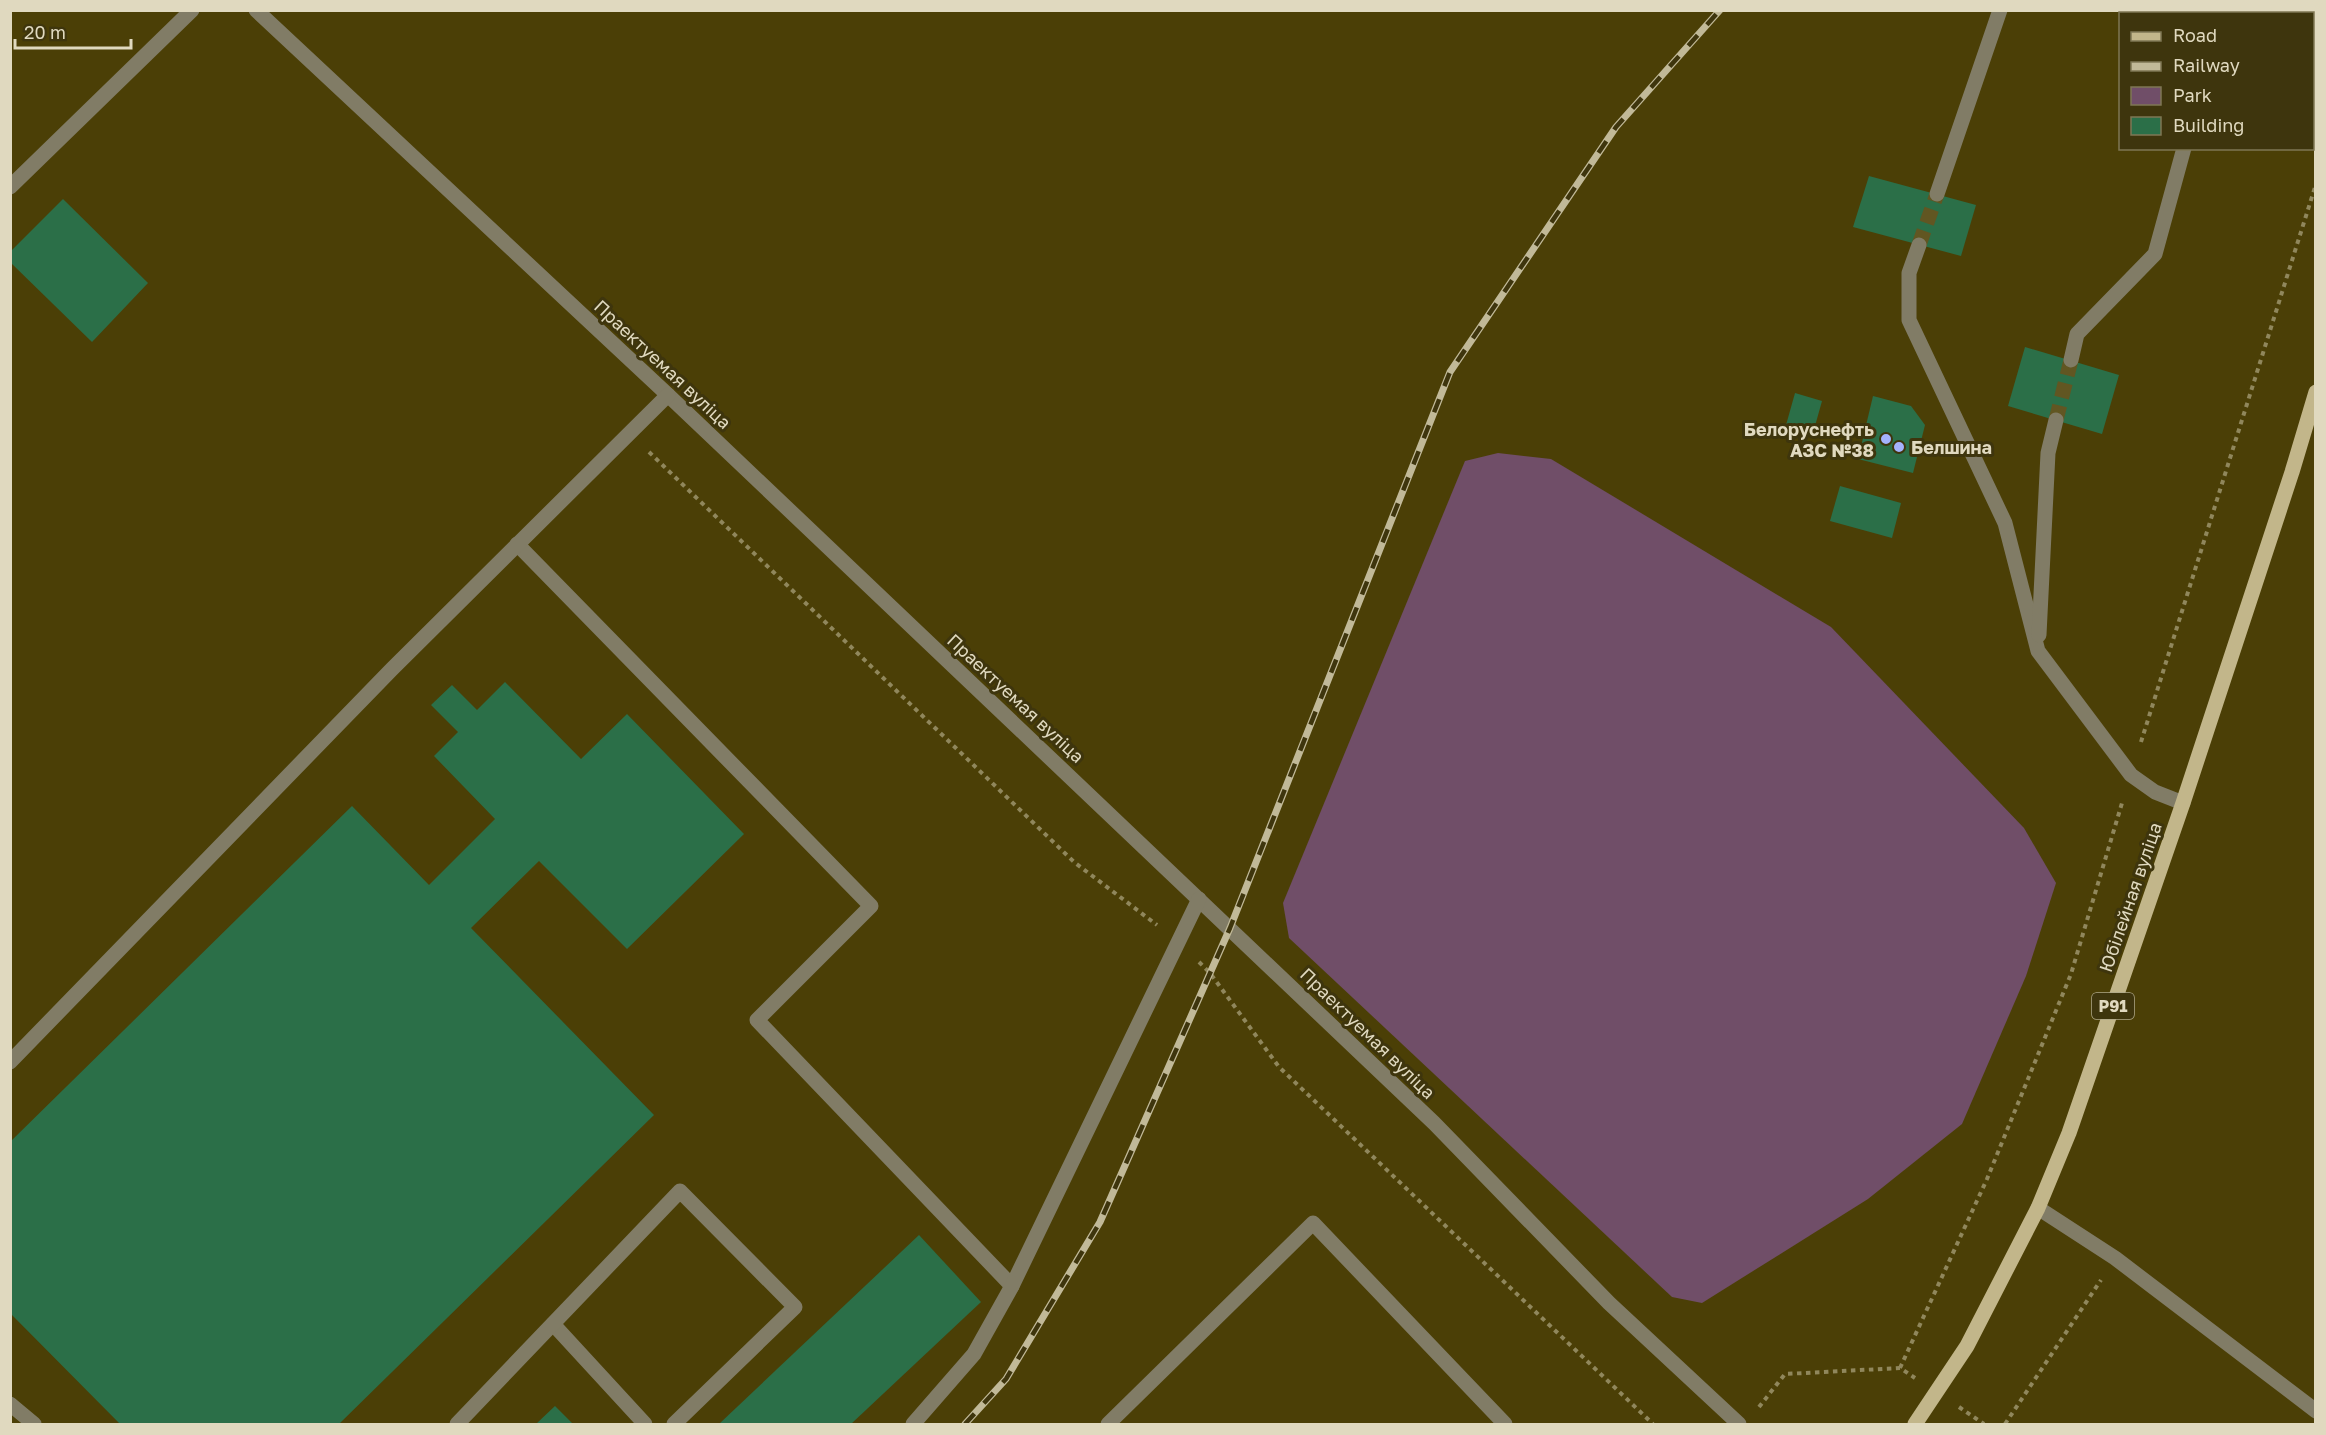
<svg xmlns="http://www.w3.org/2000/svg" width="2326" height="1435" font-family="'Golos Text',sans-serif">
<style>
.green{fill:#704e68}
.building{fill:#2b6f48}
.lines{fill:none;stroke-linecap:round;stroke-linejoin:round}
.minor-tunnel{stroke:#615622;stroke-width:15;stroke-dasharray:15 8;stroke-linecap:butt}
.path{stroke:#90875c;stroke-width:4;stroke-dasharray:4.5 4.5;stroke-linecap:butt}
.minor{stroke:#817c66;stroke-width:15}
.major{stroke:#c2b68a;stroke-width:15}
.rail-casing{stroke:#c1b998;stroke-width:7}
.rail{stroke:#3e350d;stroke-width:4.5;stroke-dasharray:14;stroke-linecap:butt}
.poi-dot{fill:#a4b2fc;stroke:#3e350d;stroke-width:2}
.labels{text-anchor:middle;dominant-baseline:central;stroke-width:6;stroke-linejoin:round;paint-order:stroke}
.shield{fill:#3e350d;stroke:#afa88a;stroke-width:1.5}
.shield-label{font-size:16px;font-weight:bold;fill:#e0d9bf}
.street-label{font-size:18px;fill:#e0d9bf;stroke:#3e350d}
.poi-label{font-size:18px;font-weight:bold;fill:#e0d9bf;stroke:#3e350d;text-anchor:end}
</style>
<rect width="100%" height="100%" fill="#4b3f06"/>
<!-- green -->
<path class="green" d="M1498,453l53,6 280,168 193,201 32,55 -30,93 -64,148 -94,75 -166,104 -30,-6 -383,-359 -6,-35 182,-442z"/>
<!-- building -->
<g class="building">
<path d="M1869,176l107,29 -15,51 -108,-29z"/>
<path d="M63,199l85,84 -56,59 -82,-80v-10z"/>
<path d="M2025,347l94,28 -17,59 -94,-28z"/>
<path d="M1795,393l27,8 -9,32 -27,-8z"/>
<path d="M1873,396l38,10 14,19 -12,48 -55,-14z"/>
<path d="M1840,486l61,17 -9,35 -62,-17z"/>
<path d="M505,682l76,77 46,-45 117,120 -117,115 -88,-88 -68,67 183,187 -315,309h-219l-110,-111v-171l342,-336 77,79 66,-66 -61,-63 24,-24 -27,-27 21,-20 25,25z"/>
<path d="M919,1235l62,67 -130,122h-132z"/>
<path d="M555,1406l18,18h-37z"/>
</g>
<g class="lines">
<!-- minor-tunnel -->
<g class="minor-tunnel">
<path d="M1919,245l18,-51"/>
<path d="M2056,420l15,-60"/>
</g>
<!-- path -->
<g class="path">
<path d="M649,452l425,410 83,63"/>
<path d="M2141,742l175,-558"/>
<path d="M1199,962l11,11 69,94 374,357"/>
<path d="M1900,1368l87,-189 84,-205 51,-171"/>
<path d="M1759,1407l26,-33 115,-6 15,10"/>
<path d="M1959,1407l25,17"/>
<path d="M2005,1424l96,-144"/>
</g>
<!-- minor -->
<g class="minor">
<path d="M256,10l412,385 766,728 175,180 130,121"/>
<path d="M2221,14l1,-4"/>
<path d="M10,187l182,-177"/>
<path d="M1937,194l63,-184"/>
<path d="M1919,245l-10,28v47l96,203 33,128 93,124 24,17 28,11"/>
<path d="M2071,360l6,-26 78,-80 29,-106"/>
<path d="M517,544l354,362 -114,114 255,266"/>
<path d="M2039,635l9,-182 8,-33"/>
<path d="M10,1062l382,-393 276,-274"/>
<path d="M2038,1208l77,50 201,153"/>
<path d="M553,1324l92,100"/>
<path d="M10,1404l24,20"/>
<path d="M457,1424l223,-233 115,116 -121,117"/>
<path d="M913,1424l61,-70 38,-68 187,-387"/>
<path d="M1108,1424l205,-201 192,201"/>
</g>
<!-- major -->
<path class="major" d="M1915,1424l52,-78 71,-138 31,-75 114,-330 109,-331 24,-80"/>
<defs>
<path id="rail" d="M965,1424l41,-45 94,-157 130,-294 220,-556 166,-245 104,-117"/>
</defs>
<!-- rail casing -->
<use href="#rail" class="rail-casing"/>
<!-- rail -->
<use href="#rail" class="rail"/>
</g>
<!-- markers -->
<g class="poi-dot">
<circle cx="1886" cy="439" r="6"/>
<circle cx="1899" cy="447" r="6"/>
</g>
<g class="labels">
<!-- shield labels -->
<rect class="shield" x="2092" y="993" width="42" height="26" rx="4.5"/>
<g class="shield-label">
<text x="2113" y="1006">Р91</text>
</g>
<!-- street labels -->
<g class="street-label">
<text transform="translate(663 364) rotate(43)">Праектуемая вуліца</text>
<text transform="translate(1016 698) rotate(43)">Праектуемая вуліца</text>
<text transform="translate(2130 897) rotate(-71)">Юбілейная вуліца</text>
<text transform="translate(1368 1033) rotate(44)">Праектуемая вуліца</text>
</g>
<!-- poi labels -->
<g class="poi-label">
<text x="1874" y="429">Белоруснефть<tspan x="1874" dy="21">АЗС №38</tspan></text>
<text x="1911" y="447" text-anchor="start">Белшина</text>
</g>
</g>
<!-- border -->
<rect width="2326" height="1435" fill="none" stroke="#e0d9bf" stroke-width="24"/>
<!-- legend -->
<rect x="2119" y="12" width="195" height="138" fill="#3e350d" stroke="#7f7754" stroke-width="1.5"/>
<rect x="2131" y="32" width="30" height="9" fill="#c2b68a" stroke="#7f7754" stroke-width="1.5"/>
<text x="2173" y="42" font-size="18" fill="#e0d9bf">Road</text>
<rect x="2131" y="62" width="30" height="9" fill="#c1b998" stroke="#7f7754" stroke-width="1.5"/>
<text x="2173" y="72" font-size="18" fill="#e0d9bf">Railway</text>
<rect x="2131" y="87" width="30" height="18" fill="#704e68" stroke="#7f7754" stroke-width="1.5"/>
<text x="2173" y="102" font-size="18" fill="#e0d9bf">Park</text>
<rect x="2131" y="117" width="30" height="18" fill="#2b6f48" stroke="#7f7754" stroke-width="1.5"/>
<text x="2173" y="132" font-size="18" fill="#e0d9bf">Building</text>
<!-- scale -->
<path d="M15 39v9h116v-9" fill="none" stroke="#e0d9bf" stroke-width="3"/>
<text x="24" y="39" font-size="18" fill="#e0d9bf" stroke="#3e350d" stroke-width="4.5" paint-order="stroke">20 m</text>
</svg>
